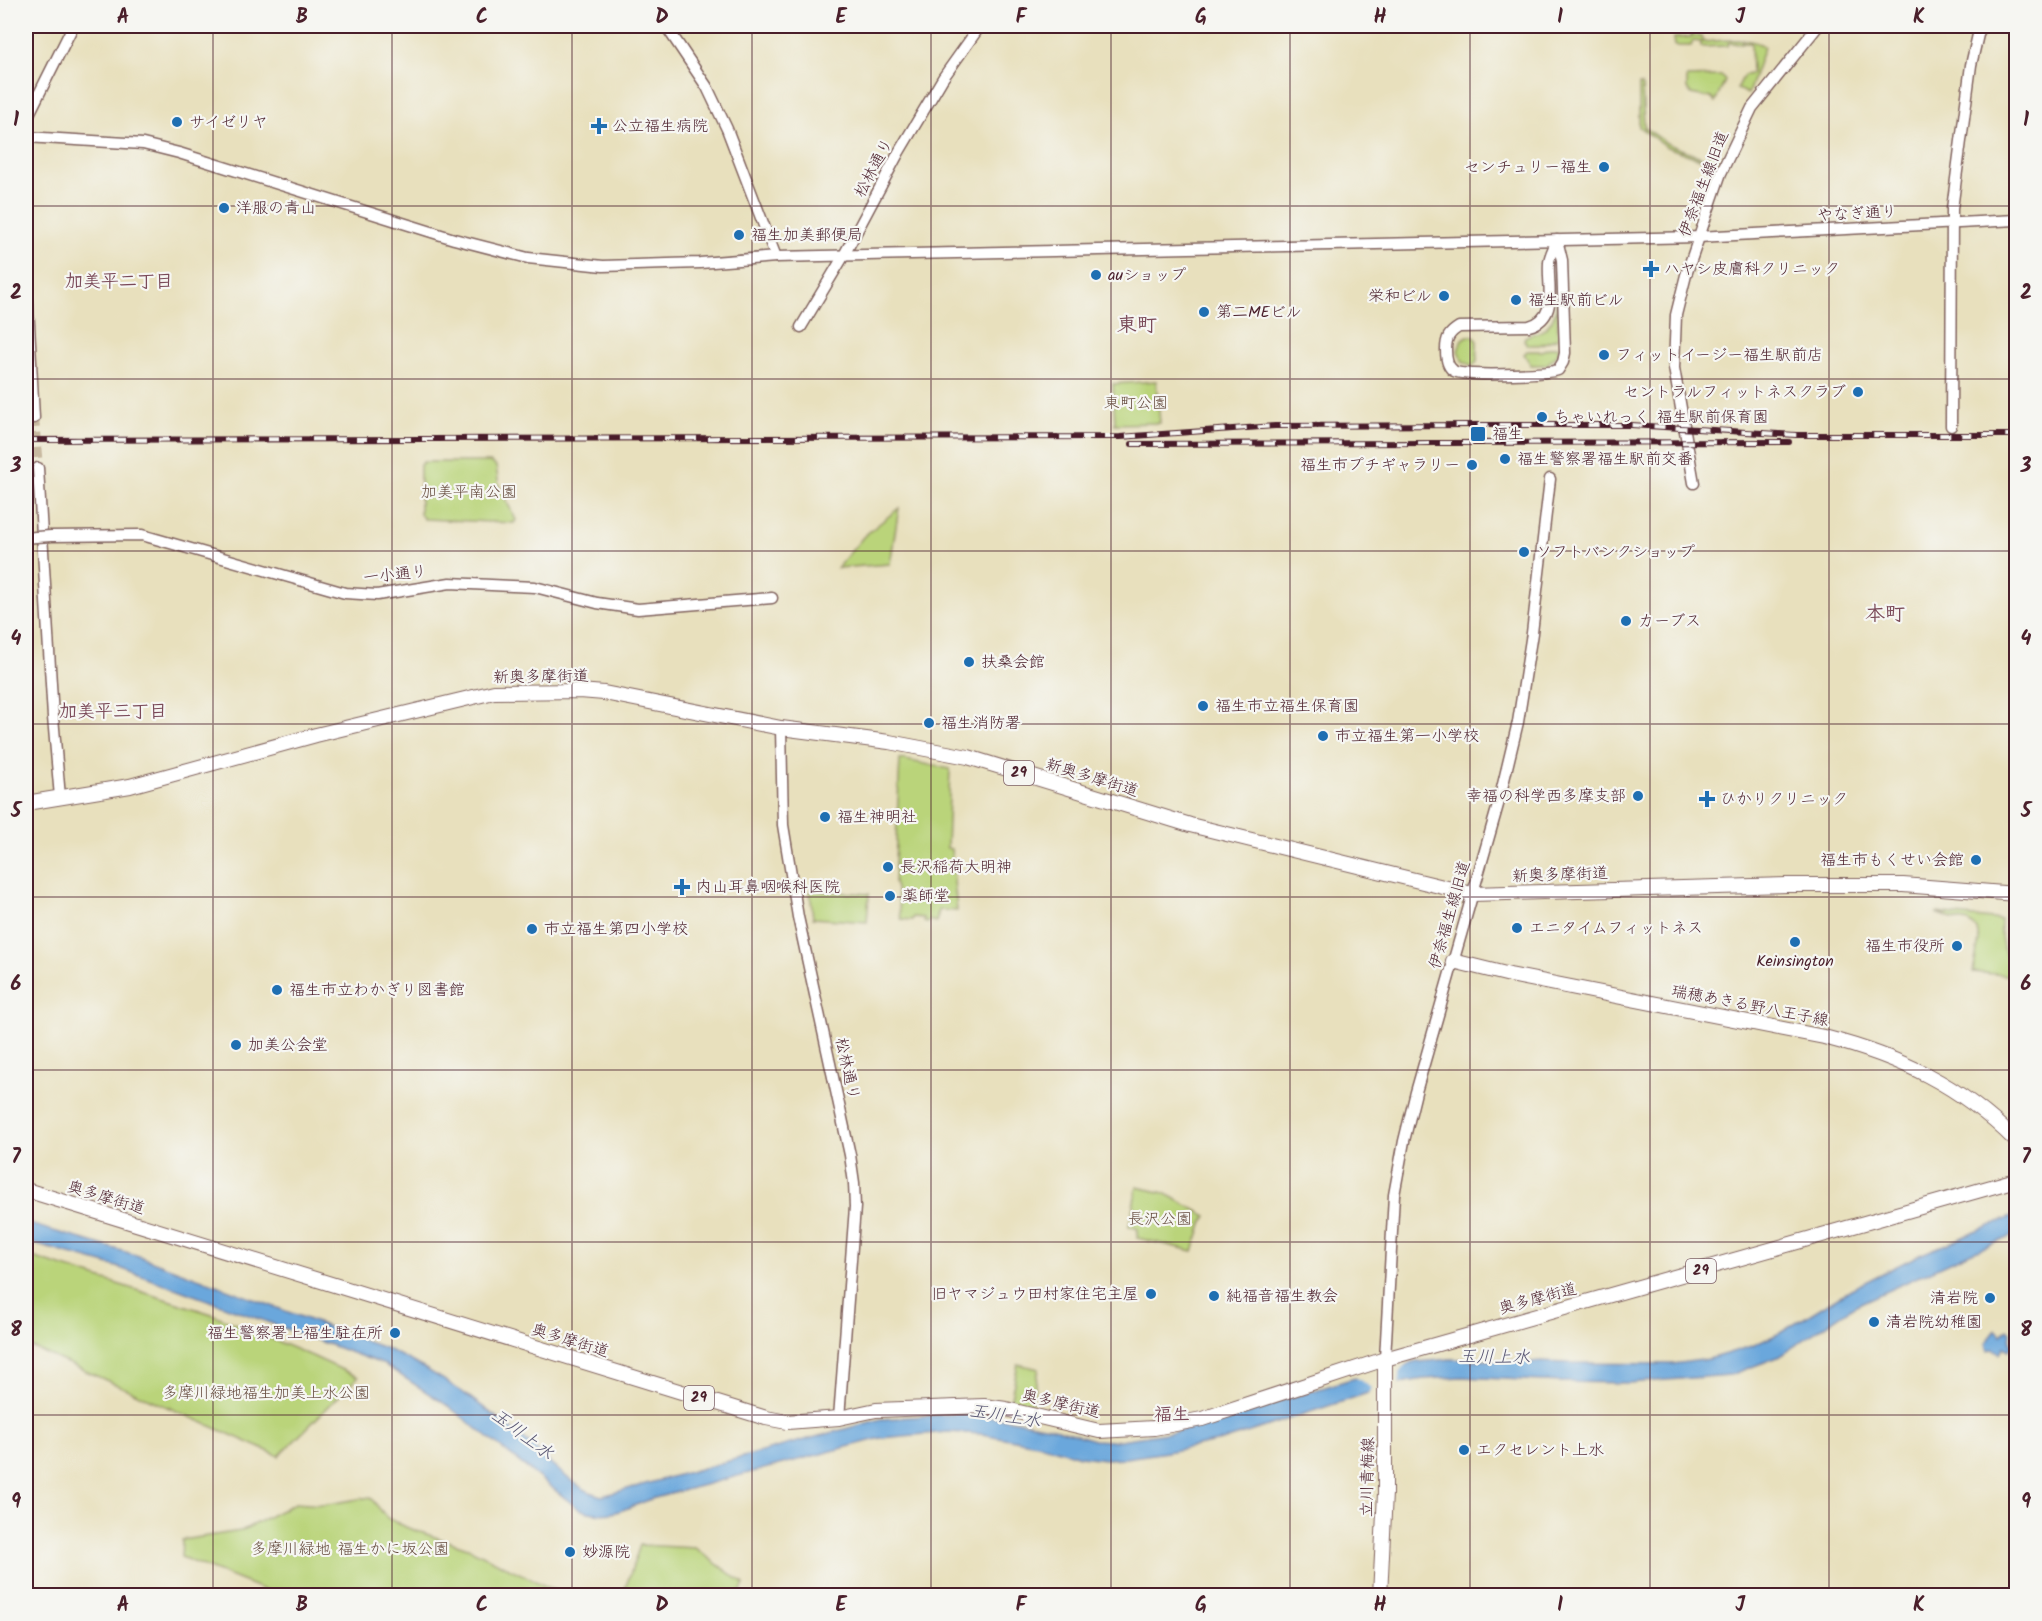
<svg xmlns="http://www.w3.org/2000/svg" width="2042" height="1621" font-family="Kalam,'Klee One',sans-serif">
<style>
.green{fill:#bad47a;stroke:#827a52;stroke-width:1.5}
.water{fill:#6aa7dc;stroke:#5a6384;stroke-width:1.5}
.pier{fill:#e8e0bd}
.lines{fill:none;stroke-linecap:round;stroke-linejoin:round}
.minor-tunnel{stroke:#c8b9a0;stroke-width:10;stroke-dasharray:10 5;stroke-linecap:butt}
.minor-casing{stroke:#81635e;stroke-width:13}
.major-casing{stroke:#81635e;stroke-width:16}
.minor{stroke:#fff;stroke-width:10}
.major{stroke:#fff;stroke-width:14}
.rail-casing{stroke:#4a1f2b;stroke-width:6}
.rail{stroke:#f6f6f2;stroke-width:4;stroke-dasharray:11;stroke-linecap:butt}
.minor-bridge-casing{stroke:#81635e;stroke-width:13;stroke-linecap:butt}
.minor-bridge{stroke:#fff;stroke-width:10}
.grid{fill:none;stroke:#4a1f2b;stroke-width:1.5;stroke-opacity:0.55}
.poi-dot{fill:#1f6fb2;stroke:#f6f6f2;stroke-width:2}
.labels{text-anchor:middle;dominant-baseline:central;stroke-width:4.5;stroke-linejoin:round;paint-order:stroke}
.shield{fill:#f6f6f2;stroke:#7e6067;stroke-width:1.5}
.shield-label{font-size:15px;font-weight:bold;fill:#4a1f2b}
.poi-label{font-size:16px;fill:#4a1f2b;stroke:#f6f6f2;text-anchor:start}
.street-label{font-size:16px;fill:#4a1f2b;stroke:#f6f6f2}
.park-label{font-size:16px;fill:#664c3f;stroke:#f6f6f2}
.neighbourhood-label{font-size:18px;font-weight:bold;fill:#7b4b5a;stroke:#f6f6f2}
.water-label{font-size:18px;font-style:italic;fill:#575572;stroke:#f6f6f2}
.quarter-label{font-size:20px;font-weight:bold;fill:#7b4b5a;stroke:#f6f6f2}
.neatline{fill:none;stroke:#4a1f2b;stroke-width:2}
.grid-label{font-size:20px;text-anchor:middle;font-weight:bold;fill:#4a1f2b}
</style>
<rect width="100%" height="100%" fill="#f6f6f2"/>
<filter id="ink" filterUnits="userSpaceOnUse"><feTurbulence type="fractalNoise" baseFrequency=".0167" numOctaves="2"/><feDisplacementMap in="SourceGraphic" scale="12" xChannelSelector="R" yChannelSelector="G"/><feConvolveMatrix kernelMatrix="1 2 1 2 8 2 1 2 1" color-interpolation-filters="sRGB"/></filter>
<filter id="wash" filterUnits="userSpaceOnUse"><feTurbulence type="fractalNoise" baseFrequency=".008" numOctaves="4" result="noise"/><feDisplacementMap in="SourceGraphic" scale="24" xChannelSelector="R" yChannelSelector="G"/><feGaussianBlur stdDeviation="1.35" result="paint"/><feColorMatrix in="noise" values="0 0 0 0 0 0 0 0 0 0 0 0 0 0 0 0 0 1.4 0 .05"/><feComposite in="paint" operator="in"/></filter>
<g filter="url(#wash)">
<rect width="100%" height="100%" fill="#e8e0bd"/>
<!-- green -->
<g class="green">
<path d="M1691,35l10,2 2,5c15,-1 51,-6 61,5l-16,47 -11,-5 7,-14 8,-1 -1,-31h-23l-1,3 -26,1v-5l-8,-1 -2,5h-16l-1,-8 17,-1z"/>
<path d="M1718,76h4l3,5 -10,21 -4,-4 -20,-4 -4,-6v-11z"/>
<path d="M1639,85h3l2,42 24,17 38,15 3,-7h3l4,-10 5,2 -5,12 3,1 -2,6h-6l-44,-16 -28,-20z"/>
<path d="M1557,264l1,74 -19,7h-11l-4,-5 1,-3c5,-4 12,-3 18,-7 20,-14 12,-43 11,-64z"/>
<path d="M1468,336h6l3,4v22l-5,4 -9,-5 -5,-10 4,-12z"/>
<path d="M1552,347h7l-1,7 -12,11h-15l-7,-11 3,-3h14z"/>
<path d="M1156,381l4,42 -45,1 -2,-40z"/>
<path d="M423,462h67l6,4 3,20 17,34 -2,3 -90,-4 -4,-5v-49z"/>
<path d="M899,508l-9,56 -53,4 27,-32z"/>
<path d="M900,759l50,10 -3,79 4,1 6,62 -18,-1 -3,12 -7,-2 -2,3 -3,-1v-4l-11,-1 -1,3 -11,-1c-3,-13 -2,-24 -7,-36z"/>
<path d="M810,891l59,3 -2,28 -54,-4z"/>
<path d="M1936,913l65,7c-1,12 0,24 5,35 6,10 11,8 10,21l-43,-4 6,-32 -2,-11 -8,-7 -17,-3z"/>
<path d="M1137,1187l27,6 43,23 -5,9 -9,26 -56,-13 1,-9 -9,-3z"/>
<path d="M26,1255l186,59 100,42 46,21 -79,79 -253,-111z"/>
<path d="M1018,1364l21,5 -8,37 -21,-4z"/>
<path d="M370,1497l17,21 21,10 60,20 96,47h-287l-96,-38 1,-17 59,-9 54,-28 28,2z"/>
<path d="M640,1545l55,3 49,36 -5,11h-116z"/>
</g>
<!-- water -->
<g class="water">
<path d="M2016,1215v20l-44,17 -118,54 -76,51 -48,18 -101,8 -67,-1 -100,-5 -38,2 -18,3 -35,10 -149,49 -55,11 -41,6 -21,1 -25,-3 -38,-11 -60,-11 -34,-2 -67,6 -230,61c-29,11 -42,21 -72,10l-131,-103 -63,-41 -268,-98 -91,-25v-19l110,32 251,94c25,12 49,25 72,41 23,15 45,33 66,50 22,18 50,51 77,56l279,-77 73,-5 28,1 68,12 44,13 19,1 73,-11 162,-50 69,-18 33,-3 118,4 105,1 36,-5 43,-13 28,-13 71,-44 66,-33z"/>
<path d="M2008,1329l3,3 -1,10 3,2 -4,6 -6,-3 -3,6 -7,-4 -5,2 -2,-8 10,-13 6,5z"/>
</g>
<!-- pier -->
<path class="pier" d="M1408,1362l-9,11 1,14 -30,8 1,-7 -17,-12z"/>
</g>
<g filter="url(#ink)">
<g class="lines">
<!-- minor-tunnel -->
<path class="minor-tunnel" d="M34,418l4,50"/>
<defs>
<g id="minor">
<path d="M666,26l41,61 20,42 49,128"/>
<path d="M26,120l47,-94"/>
<path d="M26,137l117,7 36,9 275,86 74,19 75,8 97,-3 76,-6 922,-20 318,-17"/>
<path d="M1557,240l5,20 3,93 -2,9 -5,8c-11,4 -96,7 -104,1 -7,-4 -8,-13 -8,-21 0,-12 3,-17 13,-23l70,-1c30,-8 18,-40 20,-63 0,-7 5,-15 8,-23z"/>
<path d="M26,269l8,149"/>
<path d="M801,327l42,-70 56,-105 44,-74 37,-52"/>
<path d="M1951,426l1,-217 19,-144 9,-39"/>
<path d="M38,468l15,249 7,80"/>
<path d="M1694,483l-20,-115 2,-53 10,-40 35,-102 31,-65 66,-82"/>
<path d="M51,536l91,-1 203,58 32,2 73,-12 85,4 62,16 41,6 134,-11"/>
<path d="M26,538l10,-1"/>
<path d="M781,728l2,97 15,92 52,238 4,28 1,24 -16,211"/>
<path d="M1385,1359l9,-164 10,-54 12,-49 82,-287 20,-83 14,-89 18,-154"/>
</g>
<g id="major">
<path d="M26,803l104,-17 186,-51 178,-43 86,-1 24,2 177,35 108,14 79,15 222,68 282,69 315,-9h116l113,9"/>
<path d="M1453,961l57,14 314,62c77,20 136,48 192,104"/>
<path d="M26,1190l740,228 21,4 52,-4 37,-8 108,-4 22,3 93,22 55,-3 48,-9 183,-60 631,-179"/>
<path d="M1380,1596l5,-103v-134"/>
</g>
</defs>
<!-- minor casing -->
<use href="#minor" class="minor-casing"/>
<!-- major casing -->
<use href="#major" class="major-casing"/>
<!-- minor -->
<use href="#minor" class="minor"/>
<!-- major -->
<use href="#major" class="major"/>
<defs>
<g id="rail">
<path d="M26,440l1094,-3 155,-11 199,-1h157l165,10h220"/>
<path d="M1132,444l657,-2"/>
</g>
</defs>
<!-- rail casing -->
<use href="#rail" class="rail-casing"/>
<!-- rail -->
<use href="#rail" class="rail"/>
<defs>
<path id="minor-bridge" d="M36,537l15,-1"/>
</defs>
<!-- minor-bridge casing -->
<use href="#minor-bridge" class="minor-bridge-casing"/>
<!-- minor-bridge -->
<use href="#minor-bridge" class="minor-bridge"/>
</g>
</g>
<!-- grid -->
<path class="grid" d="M213,26v1570M392,26v1570M572,26v1570M752,26v1570M931,26v1570M1111,26v1570M1290,26v1570M1470,26v1570M1650,26v1570M1829,26v1570M26,206h1990M26,379h1990M26,551h1990M26,724h1990M26,897h1990M26,1070h1990M26,1242h1990M26,1415h1990"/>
<!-- markers -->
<g class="poi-dot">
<circle cx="177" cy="122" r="6"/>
<path d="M596 117h6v6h6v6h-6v6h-6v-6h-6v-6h6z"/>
<circle cx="1604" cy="167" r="6"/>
<circle cx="224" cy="208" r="6"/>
<circle cx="739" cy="235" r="6"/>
<path d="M1648 260h6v6h6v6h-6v6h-6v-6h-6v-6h6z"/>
<circle cx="1096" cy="275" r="6"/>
<circle cx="1444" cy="296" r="6"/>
<circle cx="1516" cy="300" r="6"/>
<circle cx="1204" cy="312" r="6"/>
<circle cx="1604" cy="355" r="6"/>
<circle cx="1858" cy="392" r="6"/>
<circle cx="1542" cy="417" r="6"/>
<rect x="1470" y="426" width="16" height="16" rx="3"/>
<circle cx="1505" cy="459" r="6"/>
<circle cx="1472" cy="465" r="6"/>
<circle cx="1524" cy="552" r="6"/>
<circle cx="1626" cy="621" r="6"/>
<circle cx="969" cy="662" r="6"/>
<circle cx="1203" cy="706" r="6"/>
<circle cx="929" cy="723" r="6"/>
<circle cx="1323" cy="736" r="6"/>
<circle cx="1638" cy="796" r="6"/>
<path d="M1704 790h6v6h6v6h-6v6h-6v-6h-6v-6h6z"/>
<circle cx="825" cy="817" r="6"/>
<circle cx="1976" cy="860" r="6"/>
<circle cx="888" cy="867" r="6"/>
<path d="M679 878h6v6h6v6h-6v6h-6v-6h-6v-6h6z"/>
<circle cx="890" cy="896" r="6"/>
<circle cx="1517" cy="928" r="6"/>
<circle cx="532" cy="929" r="6"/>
<circle cx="1795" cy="942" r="6"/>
<circle cx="1957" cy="946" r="6"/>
<circle cx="277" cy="990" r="6"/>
<circle cx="236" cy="1045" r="6"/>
<circle cx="1151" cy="1294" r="6"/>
<circle cx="1214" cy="1296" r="6"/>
<circle cx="1990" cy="1298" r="6"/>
<circle cx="1874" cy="1322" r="6"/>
<circle cx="395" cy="1333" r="6"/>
<circle cx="1464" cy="1450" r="6"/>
<circle cx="570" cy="1552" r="6"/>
</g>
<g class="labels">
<!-- shield labels -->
<g class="shield">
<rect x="1004" y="761" width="30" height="24" rx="4.5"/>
<rect x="1686" y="1259" width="30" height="24" rx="4.5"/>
<rect x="684" y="1386" width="30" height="24" rx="4.5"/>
</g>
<g class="shield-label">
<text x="1019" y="773">29</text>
<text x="1701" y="1271">29</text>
<text x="699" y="1398">29</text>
</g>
<!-- poi labels -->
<g class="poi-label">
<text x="189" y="122">サイゼリヤ</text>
<text x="612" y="126">公立福生病院</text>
<text x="1592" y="167" text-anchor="end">センチュリー福生</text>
<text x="236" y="208">洋服の青山</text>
<text x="751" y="235">福生加美郵便局</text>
<text x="1664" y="269">ハヤシ皮膚科クリニック</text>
<text x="1108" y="275">auショップ</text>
<text x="1432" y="296" text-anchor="end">栄和ビル</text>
<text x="1528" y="300">福生駅前ビル</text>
<text x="1216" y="312">第二MEビル</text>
<text x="1616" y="355">フィットイージー福生駅前店</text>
<text x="1846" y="392" text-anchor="end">セントラルフィットネスクラブ</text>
<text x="1554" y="417">ちゃいれっく 福生駅前保育園</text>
<text x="1492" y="434">福生</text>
<text x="1517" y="459">福生警察署福生駅前交番</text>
<text x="1460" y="465" text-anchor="end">福生市プチギャラリー</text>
<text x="1536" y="552">ソフトバンクショップ</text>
<text x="1638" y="621">カーブス</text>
<text x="981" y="662">扶桑会館</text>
<text x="1215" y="706">福生市立福生保育園</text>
<text x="941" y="723">福生消防署</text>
<text x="1335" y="736">市立福生第一小学校</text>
<text x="1626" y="796" text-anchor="end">幸福の科学西多摩支部</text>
<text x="1720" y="799">ひかりクリニック</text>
<text x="837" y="817">福生神明社</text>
<text x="1964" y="860" text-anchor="end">福生市もくせい会館</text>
<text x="900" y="867">長沢稲荷大明神</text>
<text x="696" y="887">内山耳鼻咽喉科医院</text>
<text x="902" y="896">薬師堂</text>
<text x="1529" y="928">エニタイムフィットネス</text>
<text x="544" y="929">市立福生第四小学校</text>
<text x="1945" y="946" text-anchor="end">福生市役所</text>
<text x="1795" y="961" text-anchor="middle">Keinsington</text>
<text x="289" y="990">福生市立わかぎり図書館</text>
<text x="248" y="1045">加美公会堂</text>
<text x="1139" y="1294" text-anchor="end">旧ヤマジュウ田村家住宅主屋</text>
<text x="1226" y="1296">純福音福生教会</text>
<text x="1978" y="1298" text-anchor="end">清岩院</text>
<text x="1886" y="1322">清岩院幼稚園</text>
<text x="383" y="1333" text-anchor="end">福生警察署上福生駐在所</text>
<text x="1476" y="1450">エクセレント上水</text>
<text x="582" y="1552">妙源院</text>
</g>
<!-- street labels -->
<g class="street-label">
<text transform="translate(874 168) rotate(-62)">松林通り</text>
<text transform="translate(1704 184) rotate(-69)">伊奈福生線旧道</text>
<text transform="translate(1857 214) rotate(-3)">やなぎ通り</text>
<text transform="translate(395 575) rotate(-6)">一小通り</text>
<text transform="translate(541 677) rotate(-1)">新奥多摩街道</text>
<text transform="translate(1092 778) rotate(17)">新奥多摩街道</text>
<text transform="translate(1560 875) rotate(-2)">新奥多摩街道</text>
<text transform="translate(1450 915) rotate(-74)">伊奈福生線旧道</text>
<text transform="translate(1750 1006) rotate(11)">瑞穂あきる野八王子線</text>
<text transform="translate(847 1069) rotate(78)">松林通り</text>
<text transform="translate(106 1198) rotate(17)">奥多摩街道</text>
<text transform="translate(1538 1299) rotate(-15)">奥多摩街道</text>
<text transform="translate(570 1341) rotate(17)">奥多摩街道</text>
<text transform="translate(1061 1404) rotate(13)">奥多摩街道</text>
<text transform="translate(1368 1477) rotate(-89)">立川青梅線</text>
</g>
<!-- park labels -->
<g class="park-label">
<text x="1136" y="403">東町公園</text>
<text x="469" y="492">加美平南公園</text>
<text x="1160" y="1219">長沢公園</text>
<text x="266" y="1393">多摩川緑地福生加美上水公園</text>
<text x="350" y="1549">多摩川緑地 福生かに坂公園</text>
</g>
<!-- neighbourhood labels -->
<g class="neighbourhood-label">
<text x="119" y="282">加美平二丁目</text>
<text x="113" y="712">加美平三丁目</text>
<text x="1172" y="1415">福生</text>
</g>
<!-- water labels -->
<g class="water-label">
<text transform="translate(1494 1358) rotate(1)">玉川上水</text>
<text transform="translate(1005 1417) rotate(9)">玉川上水</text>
<text transform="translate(522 1435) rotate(37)">玉川上水</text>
</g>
<!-- quarter labels -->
<g class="quarter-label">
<text x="1137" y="326">東町</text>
<text x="1885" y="615">本町</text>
</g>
</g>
<!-- margin -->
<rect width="2042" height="1621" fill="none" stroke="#f6f6f2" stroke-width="66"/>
<rect x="33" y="33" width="1976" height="1555" class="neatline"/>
<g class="grid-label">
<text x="123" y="23">A</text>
<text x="302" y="23">B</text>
<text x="482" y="23">C</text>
<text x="662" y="23">D</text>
<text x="841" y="23">E</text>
<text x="1021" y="23">F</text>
<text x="1201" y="23">G</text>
<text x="1380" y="23">H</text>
<text x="1560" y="23">I</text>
<text x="1740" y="23">J</text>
<text x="1919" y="23">K</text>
<text x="16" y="126">1</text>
<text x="2026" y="126">1</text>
<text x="16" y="299">2</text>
<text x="2026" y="299">2</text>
<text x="16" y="472">3</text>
<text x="2026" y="472">3</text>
<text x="16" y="645">4</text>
<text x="2026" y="645">4</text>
<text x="16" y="817">5</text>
<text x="2026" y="817">5</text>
<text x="16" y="990">6</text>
<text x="2026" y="990">6</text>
<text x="16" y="1163">7</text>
<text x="2026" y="1163">7</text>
<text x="16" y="1336">8</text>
<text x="2026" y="1336">8</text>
<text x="16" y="1508">9</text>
<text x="2026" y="1508">9</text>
<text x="123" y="1611">A</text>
<text x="302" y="1611">B</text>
<text x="482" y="1611">C</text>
<text x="662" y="1611">D</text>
<text x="841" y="1611">E</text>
<text x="1021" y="1611">F</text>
<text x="1201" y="1611">G</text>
<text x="1380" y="1611">H</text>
<text x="1560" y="1611">I</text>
<text x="1740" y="1611">J</text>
<text x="1919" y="1611">K</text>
</g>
</svg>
